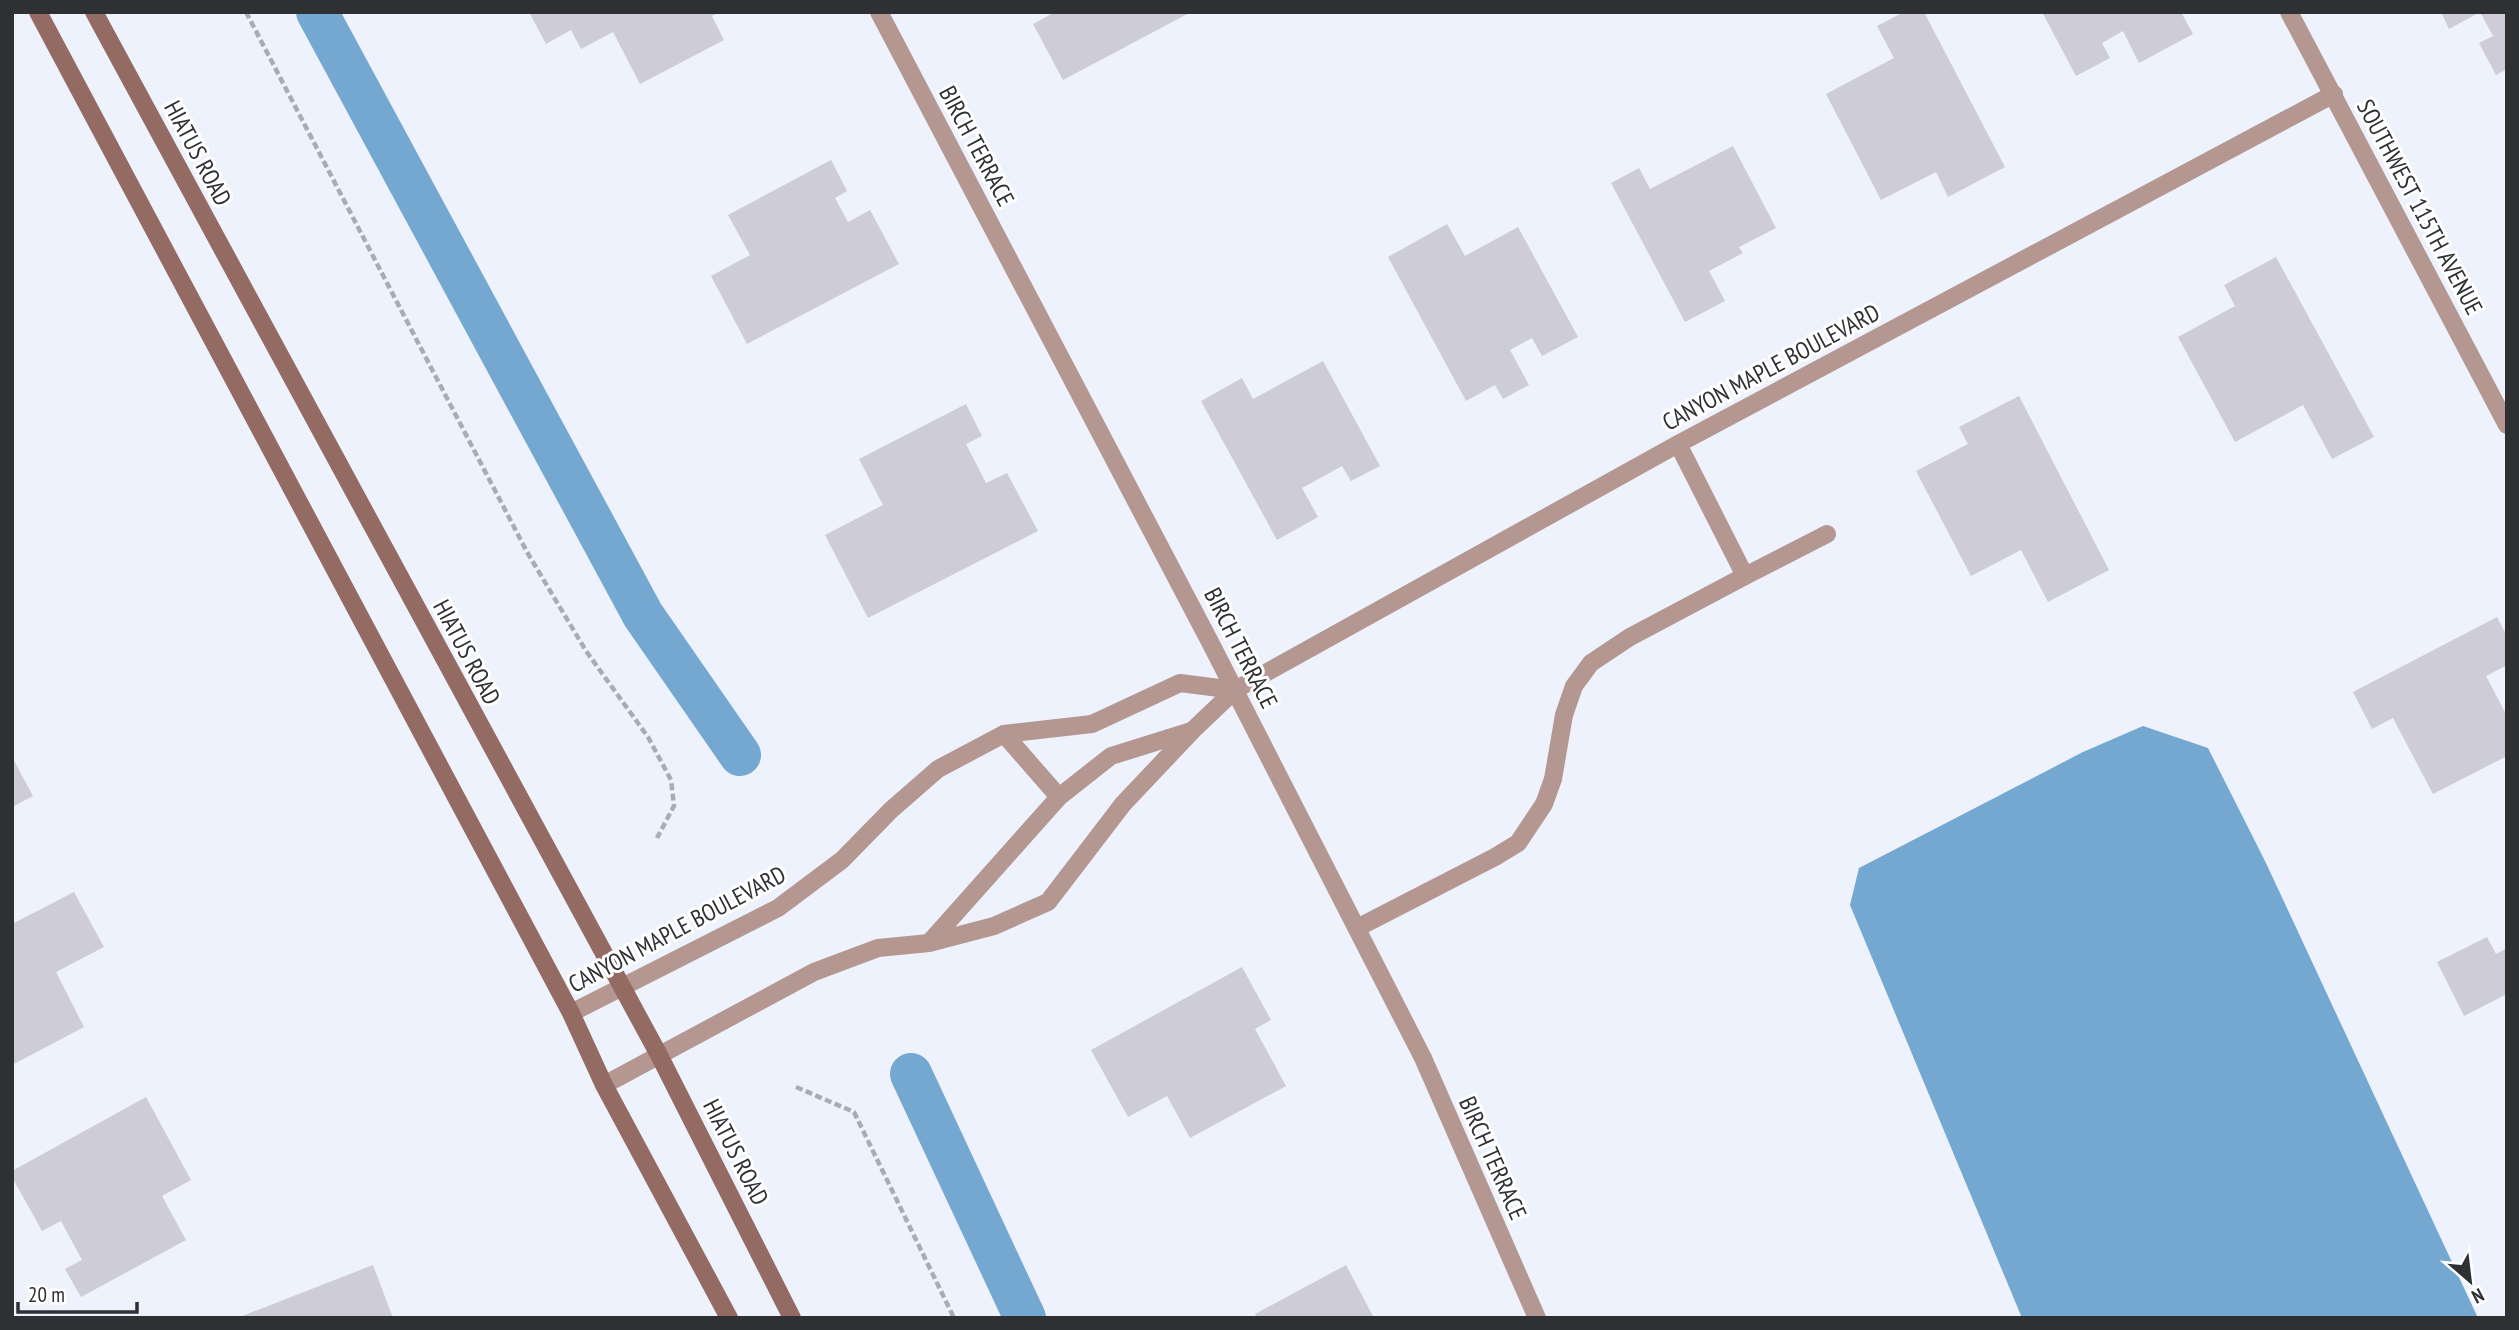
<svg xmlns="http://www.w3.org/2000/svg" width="2519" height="1330" font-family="'PT Sans Narrow',sans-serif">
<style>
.water{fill:#75a8d0}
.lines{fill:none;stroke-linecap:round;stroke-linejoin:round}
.canal{stroke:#75a8d0;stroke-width:42}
.building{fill:#ceccd7}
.path{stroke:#a9acb4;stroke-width:4.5;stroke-dasharray:7 3.5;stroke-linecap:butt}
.lane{stroke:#b49791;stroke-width:18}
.street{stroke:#b49791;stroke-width:18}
.secondary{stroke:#946b62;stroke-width:18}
.labels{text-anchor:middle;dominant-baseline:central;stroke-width:6;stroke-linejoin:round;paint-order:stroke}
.street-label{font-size:24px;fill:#2e3034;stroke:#fff}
</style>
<rect width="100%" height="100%" fill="#eef2fd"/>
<!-- water -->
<path class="water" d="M2143,726l65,22 57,113 213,457h-456l-172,-413 9,-37 224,-116z"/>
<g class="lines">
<!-- canal -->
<g class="canal">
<path d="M317,12l326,603 97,140"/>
<path d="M911,1074l114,244"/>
</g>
</g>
<!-- building -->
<g class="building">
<path d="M529,12h190l-7,4 12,24 -84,44 -27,-52 -32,17 -10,-19 -25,14z"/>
<path d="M1055,12h136l-128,68 -30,-56z"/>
<path d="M1904,12h20l81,155 -57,30 -12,-25 -55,28 -55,-106 68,-36 -17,-32z"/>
<path d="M2042,12h139l12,22 -54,29 -16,-32 -21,12 8,15 -34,18z"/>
<path d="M2441,12h39l-31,17z"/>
<path d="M2480,12h27v57l-11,6 -17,-32 14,-7z"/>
<path d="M1733,146l43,82 -37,19 4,6 -34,18 16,30 -40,21 -74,-139 28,-15 11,21z"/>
<path d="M831,160l16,31 -12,7 13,24 22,-12 29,54 -152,80 -36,-68 39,-21 -22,-40z"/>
<path d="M1447,224l18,32 53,-29 60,110 -36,19 -10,-18 -22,12 19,35 -26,14 -8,-14 -29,16 -78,-144z"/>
<path d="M2276,257l98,180 -42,22 -29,-54 -68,37 -57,-105 57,-31 -11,-21z"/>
<path d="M1323,361l57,105 -29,15 -9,-15 -40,22 16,29 -41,23 -76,-139 41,-23 11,21z"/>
<path d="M2019,396l90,174 -61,32 -27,-52 -50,26 -55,-105 52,-27 -9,-17z"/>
<path d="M966,404l16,32 -16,8 20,39 21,-10 31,58 -170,87 -43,-83 58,-30 -24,-46z"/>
<path d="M2497,617l10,19v29l-21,11 21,40v40l-74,38 -40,-76 -21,11 -19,-37z"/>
<path d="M12,757l21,39 -21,11z"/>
<path d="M74,892l30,55 -48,25 28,55 -72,38v-141z"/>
<path d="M2487,937l9,17 11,-6v46l-43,22 -27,-54z"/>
<path d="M1242,967l29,53 -16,9 31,57 -96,52 -23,-42 -39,21 -37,-67z"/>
<path d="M146,1097l45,83 -29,16 24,44 -105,57 -16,-28 17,-9 -21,-39 -19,10 -30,-54v-6z"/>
<path d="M373,1265l20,53h-156z"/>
<path d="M1346,1265l28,53h-117l-2,-4z"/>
</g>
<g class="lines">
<!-- path -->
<g class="path">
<path d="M246,12l281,540 59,99 62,86 23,43 3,26 -17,32"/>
<path d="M796,1087l58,25 100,206"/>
</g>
<!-- lane -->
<g class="lane">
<path d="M1678,444l67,132 82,-42"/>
<path d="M1357,928l138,-71 23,-14 26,-39 9,-25 11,-64 10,-29 17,-23 39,-26 115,-61"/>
</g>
<!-- street -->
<g class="street">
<path d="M879,12l331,630 213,416 114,260"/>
<path d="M2289,12l218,413"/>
<path d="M1004,734l55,63"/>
<path d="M929,943l130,-146 52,-41 80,-25"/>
<path d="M571,1013l207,-105 64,-48 49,-50 47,-41 66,-35 88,-10 88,-41 55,7"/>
<path d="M604,1085l210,-113 64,-24 51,-5 65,-17 54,-24 75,-98 70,-74 42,-40 443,-246 656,-350"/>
</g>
<!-- secondary -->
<g class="secondary">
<path d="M38,12l533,1001 33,72 125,233"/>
<path d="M94,12l565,1043 133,263"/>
</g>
</g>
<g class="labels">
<!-- street labels -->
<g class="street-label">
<text transform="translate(977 146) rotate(62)">BIRCH TERRACE</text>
<text transform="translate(198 153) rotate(62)">HIATUS ROAD</text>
<text transform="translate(2420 207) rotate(62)">SOUTHWEST 115TH AVENUE</text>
<text transform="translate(1771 367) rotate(-28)">CANYON MAPLE BOULEVARD</text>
<text transform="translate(1241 648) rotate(63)">BIRCH TERRACE</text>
<text transform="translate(467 652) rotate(62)">HIATUS ROAD</text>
<text transform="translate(677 929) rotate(-28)">CANYON MAPLE BOULEVARD</text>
<text transform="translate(736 1152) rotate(63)">HIATUS ROAD</text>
<text transform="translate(1493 1158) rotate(66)">BIRCH TERRACE</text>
</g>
</g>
<!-- border -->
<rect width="2519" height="1330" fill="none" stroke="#2e3034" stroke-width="28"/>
<!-- north arrow -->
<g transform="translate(2470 1281) rotate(152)" stroke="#ffffff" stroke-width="5" paint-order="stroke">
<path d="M0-5L12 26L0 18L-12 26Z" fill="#2e3034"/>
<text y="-10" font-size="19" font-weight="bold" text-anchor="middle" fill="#2e3034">N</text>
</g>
<!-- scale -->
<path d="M18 1302v10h119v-10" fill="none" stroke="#2e3034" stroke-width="3.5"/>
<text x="28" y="1302" font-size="21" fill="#2e3034" stroke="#ffffff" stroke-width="5" paint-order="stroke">20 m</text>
</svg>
